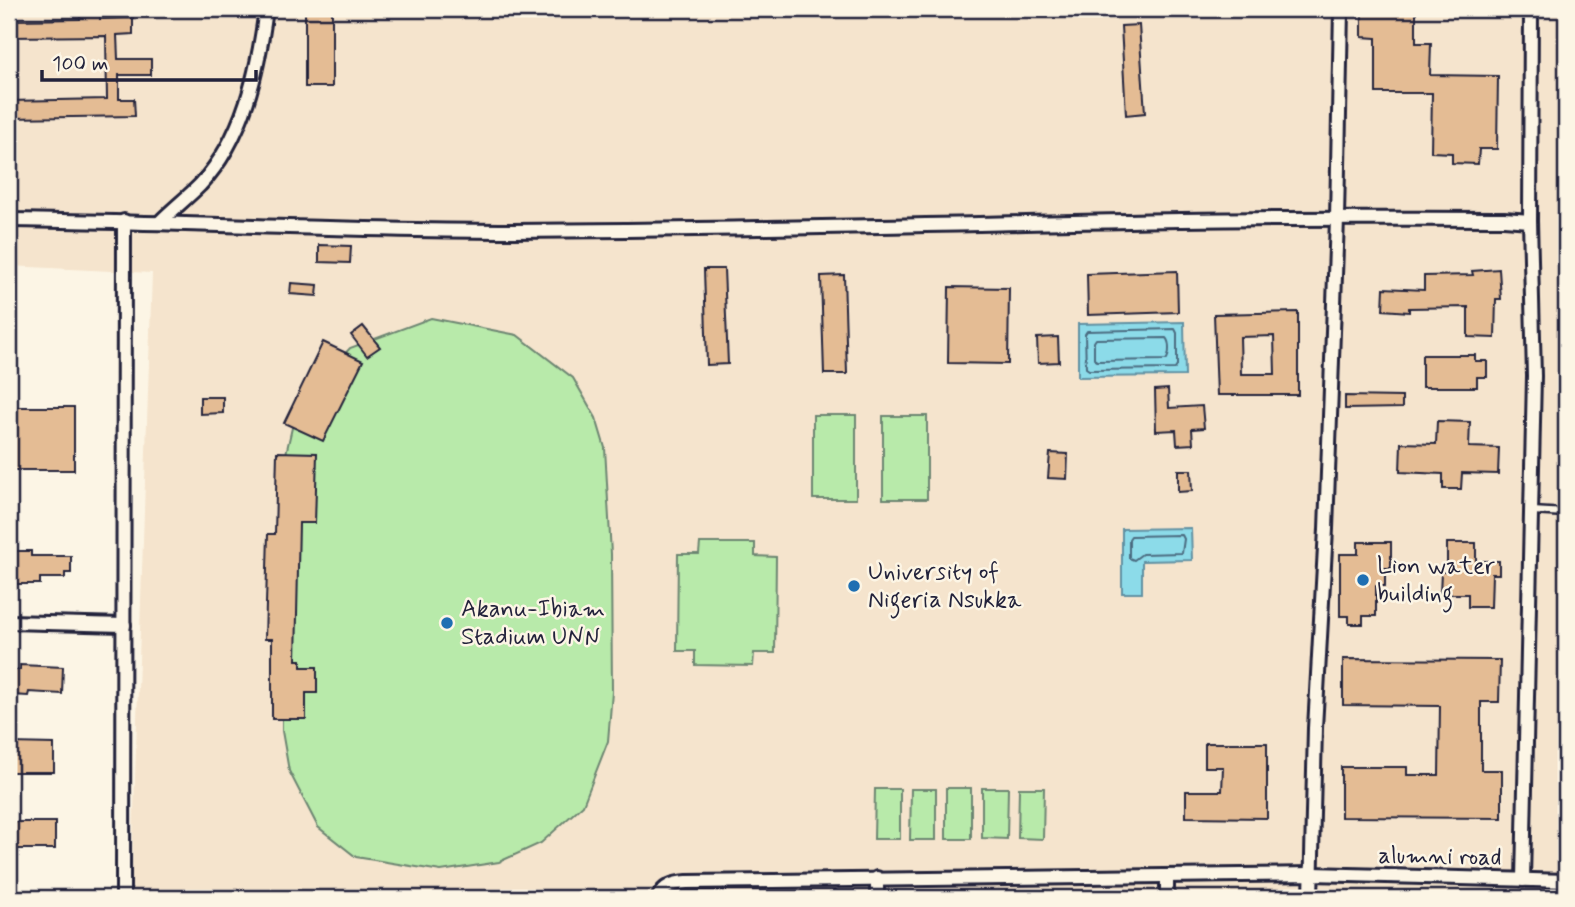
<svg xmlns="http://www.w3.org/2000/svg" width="1575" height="907" font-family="Mynerve,sans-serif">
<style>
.built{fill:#f5e4cd}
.green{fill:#b8eaaa;stroke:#6d8672;stroke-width:2}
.water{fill:#8cdbe9;stroke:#6291a3;stroke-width:2}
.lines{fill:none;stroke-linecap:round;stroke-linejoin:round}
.shore{stroke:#4c6c81;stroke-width:2}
.building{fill:#e4bc94;stroke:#22223b;stroke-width:2;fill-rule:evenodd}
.lane-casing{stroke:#22223b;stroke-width:11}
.street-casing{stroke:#22223b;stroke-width:18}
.lane{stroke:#fcf5e5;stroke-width:6}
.street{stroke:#fcf5e5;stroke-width:12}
.poi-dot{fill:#1f6fb2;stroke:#fcf5e5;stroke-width:2.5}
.labels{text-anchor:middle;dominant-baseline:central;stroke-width:5;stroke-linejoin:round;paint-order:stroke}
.poi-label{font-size:24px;fill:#22223b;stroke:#fcf5e5;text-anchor:start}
.street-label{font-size:24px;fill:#22223b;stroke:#fcf5e5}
</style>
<rect width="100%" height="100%" fill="#fcf5e5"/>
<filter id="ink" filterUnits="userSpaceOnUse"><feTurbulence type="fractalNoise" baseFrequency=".0143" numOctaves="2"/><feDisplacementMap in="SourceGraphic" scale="14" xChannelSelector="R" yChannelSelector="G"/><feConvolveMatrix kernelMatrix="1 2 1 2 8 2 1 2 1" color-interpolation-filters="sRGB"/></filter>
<g filter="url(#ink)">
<!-- built -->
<path class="built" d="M9,9h1557v889h-1435l21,-625 -143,-7z"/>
<!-- green -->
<g class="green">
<path d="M431,318l86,17 56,43 23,40 9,30 6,106 1,138 -4,49 -25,64 -42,38 -42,19 -58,9 -85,-14 -38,-30 -29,-56 -7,-40v-260l15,-65 53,-58z"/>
<rect x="813" y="415" width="43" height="84"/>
<rect x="883" y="416" width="44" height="83"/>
<path d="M700,543h55v13l21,1 -1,96h-21l-1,13 -58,-1v-14h-18l1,-97h21z"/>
<rect x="946" y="788" width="25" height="51"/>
<path d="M982,788h26l-1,51 -25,-1z"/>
<path d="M1019,788h25l-1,51 -25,-1z"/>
<path d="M875,789h25v50h-26z"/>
<path d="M911,789h25v51h-26z"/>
</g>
<!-- water -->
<g class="water">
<path d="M1184,322l1,54 -107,1v-53z"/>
<path d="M1191,528l1,32 -50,1v32h-20v-64z"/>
</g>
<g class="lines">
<!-- shore -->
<g class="shore">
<path d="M1175,329l2,4v33l-2,3 -86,1 -3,-2 -1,-34 2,-3z"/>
<path d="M1166,338c4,4 4,18 0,22l-69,1 -3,-2v-17l2,-3z"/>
<path d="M1182,535l2,4 -2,14 -40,1 -8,6 -5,-2v-19l2,-3z"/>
</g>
</g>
<!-- building -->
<g class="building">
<path d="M80,9h20v10l33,-1v16l-16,1 1,24h33v16h-32v24h15l1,17 -126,2v-17l98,-2 -1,-63 -97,1v-17l71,-1z"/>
<rect x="305" y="9" width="27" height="78"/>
<path d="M1362,9h54v34h15l-1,32 68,1 -1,73h-18l-1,15 -26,-1v-10l-21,-1 1,-59h-56v-55l-14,-1z"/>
<path d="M1139,25l6,88 -19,2 -5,-89z"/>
<path d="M319,245l32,1 -1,17 -31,-1z"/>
<path d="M704,269h20l4,95 -21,1z"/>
<path d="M1499,269l2,30h-5l-1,39 -27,-1v-30l-59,1v4l-26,-2 1,-22 40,2v-14l49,-1 -1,-4z"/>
<path d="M1177,271l1,41 -90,3 -1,-41z"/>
<path d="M844,275l3,99h-23l-3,-98z"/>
<path d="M291,283l27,2 -1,11 -27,-2z"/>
<path d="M949,287l60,1 -1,76 -60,-1z"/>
<path d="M1298,312v83h-81l-3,-81zM1274,336l1,38h-34l-1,-37z"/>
<path d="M363,326l17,21 -13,9 -16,-21z"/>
<path d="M1058,337l1,25 -21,1 -1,-25z"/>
<path d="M323,342l40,19 -40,80 -39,-18z"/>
<path d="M1422,355h53v6h12v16h-10v10h-55z"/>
<path d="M1168,389l1,19 33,-2 2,22 -12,1 1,15 -16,1 -1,-15 -20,1 -1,-41z"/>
<path d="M1345,396l57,1v11l-57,1z"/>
<path d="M200,397h23v16l-23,1z"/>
<rect x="9" y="407" width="65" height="63"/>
<path d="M1437,421l33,1 -1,25 30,1 -1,26 -36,-1 -1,16h-18v-15l-43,-2 1,-29 35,1z"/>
<path d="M277,452l40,1 -2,70h-16l-3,137h5v7h16v26h-11v26h-34v-80h-7l3,-105h7z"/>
<path d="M1050,453l18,1 -1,25 -19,-1z"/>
<path d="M1178,470h13l1,21 -14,1z"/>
<path d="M1358,542h33v26h-6v18h-9v30h-13v8h-14v-8h-9v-62h18z"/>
<path d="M1447,543h29v18h23v13h-7l-1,33h-23v-13h-28l1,-22h6z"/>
<path d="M11,551h20v5h40v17h-6v5h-25v6h-24v-17h-5z"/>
<path d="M1343,659l157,1 -1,42h-18v68h21v48l-161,-1v-50h66v8h32l1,-69 -97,-1z"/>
<path d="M20,665l43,2 -1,27 -33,-2 -1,4 -16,-1 1,-25h7z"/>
<path d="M11,743l43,1v28h-43z"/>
<path d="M1205,743h62v75l-81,-1v-26h36l1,-24h-18z"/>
<rect x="9" y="822" width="46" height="27"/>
</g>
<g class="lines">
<defs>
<path id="lane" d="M1532,511l34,2"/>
<g id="street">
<path d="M9,220c168,2 335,11 503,11 223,-1 446,-7 669,-11 108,-2 215,-1 323,-1l26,2 1,-212"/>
<path d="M160,222c13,-13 27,-24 40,-37 44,-47 58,-114 66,-176"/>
<path d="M9,622l115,3"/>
<path d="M1167,877v21"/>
<path d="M1523,880l11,-504 -4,-155"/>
<path d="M123,898l1,-677"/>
<path d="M658,898c6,-12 15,-15 29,-16l625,-8 254,7"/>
<path d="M877,898v-20"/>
<path d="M1311,898l4,-170 11,-199 11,-310 4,-210"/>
</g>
</defs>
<!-- lane casing -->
<use href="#lane" class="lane-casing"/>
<!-- street casing -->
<use href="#street" class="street-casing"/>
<!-- lane -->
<use href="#lane" class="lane"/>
<!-- street -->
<use href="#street" class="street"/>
</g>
</g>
<!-- markers -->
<g class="poi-dot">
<circle cx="1363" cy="580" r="7"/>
<circle cx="854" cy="586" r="7"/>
<circle cx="447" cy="623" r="7"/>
</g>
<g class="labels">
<!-- poi labels -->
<g class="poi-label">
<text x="1377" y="566">Lion water<tspan x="1377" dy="28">building</tspan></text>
<text x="868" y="572">University of<tspan x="868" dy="28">Nigeria Nsukka</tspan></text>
<text x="461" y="609">Akanu-Ibiam<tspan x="461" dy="28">Stadium UNN</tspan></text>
</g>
<!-- street labels -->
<g class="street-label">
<text transform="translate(1440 857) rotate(1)">alumni road</text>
</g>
</g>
<!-- margin -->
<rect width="1575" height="907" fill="none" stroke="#fcf5e5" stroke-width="35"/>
<rect x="18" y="18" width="1540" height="872" fill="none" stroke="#22223b" stroke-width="2.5" filter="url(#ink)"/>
<!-- scale -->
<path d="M42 70v10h214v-10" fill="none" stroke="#22223b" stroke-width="3.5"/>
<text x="52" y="70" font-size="21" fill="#22223b" stroke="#fcf5e5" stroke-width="5" paint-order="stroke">100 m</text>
</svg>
